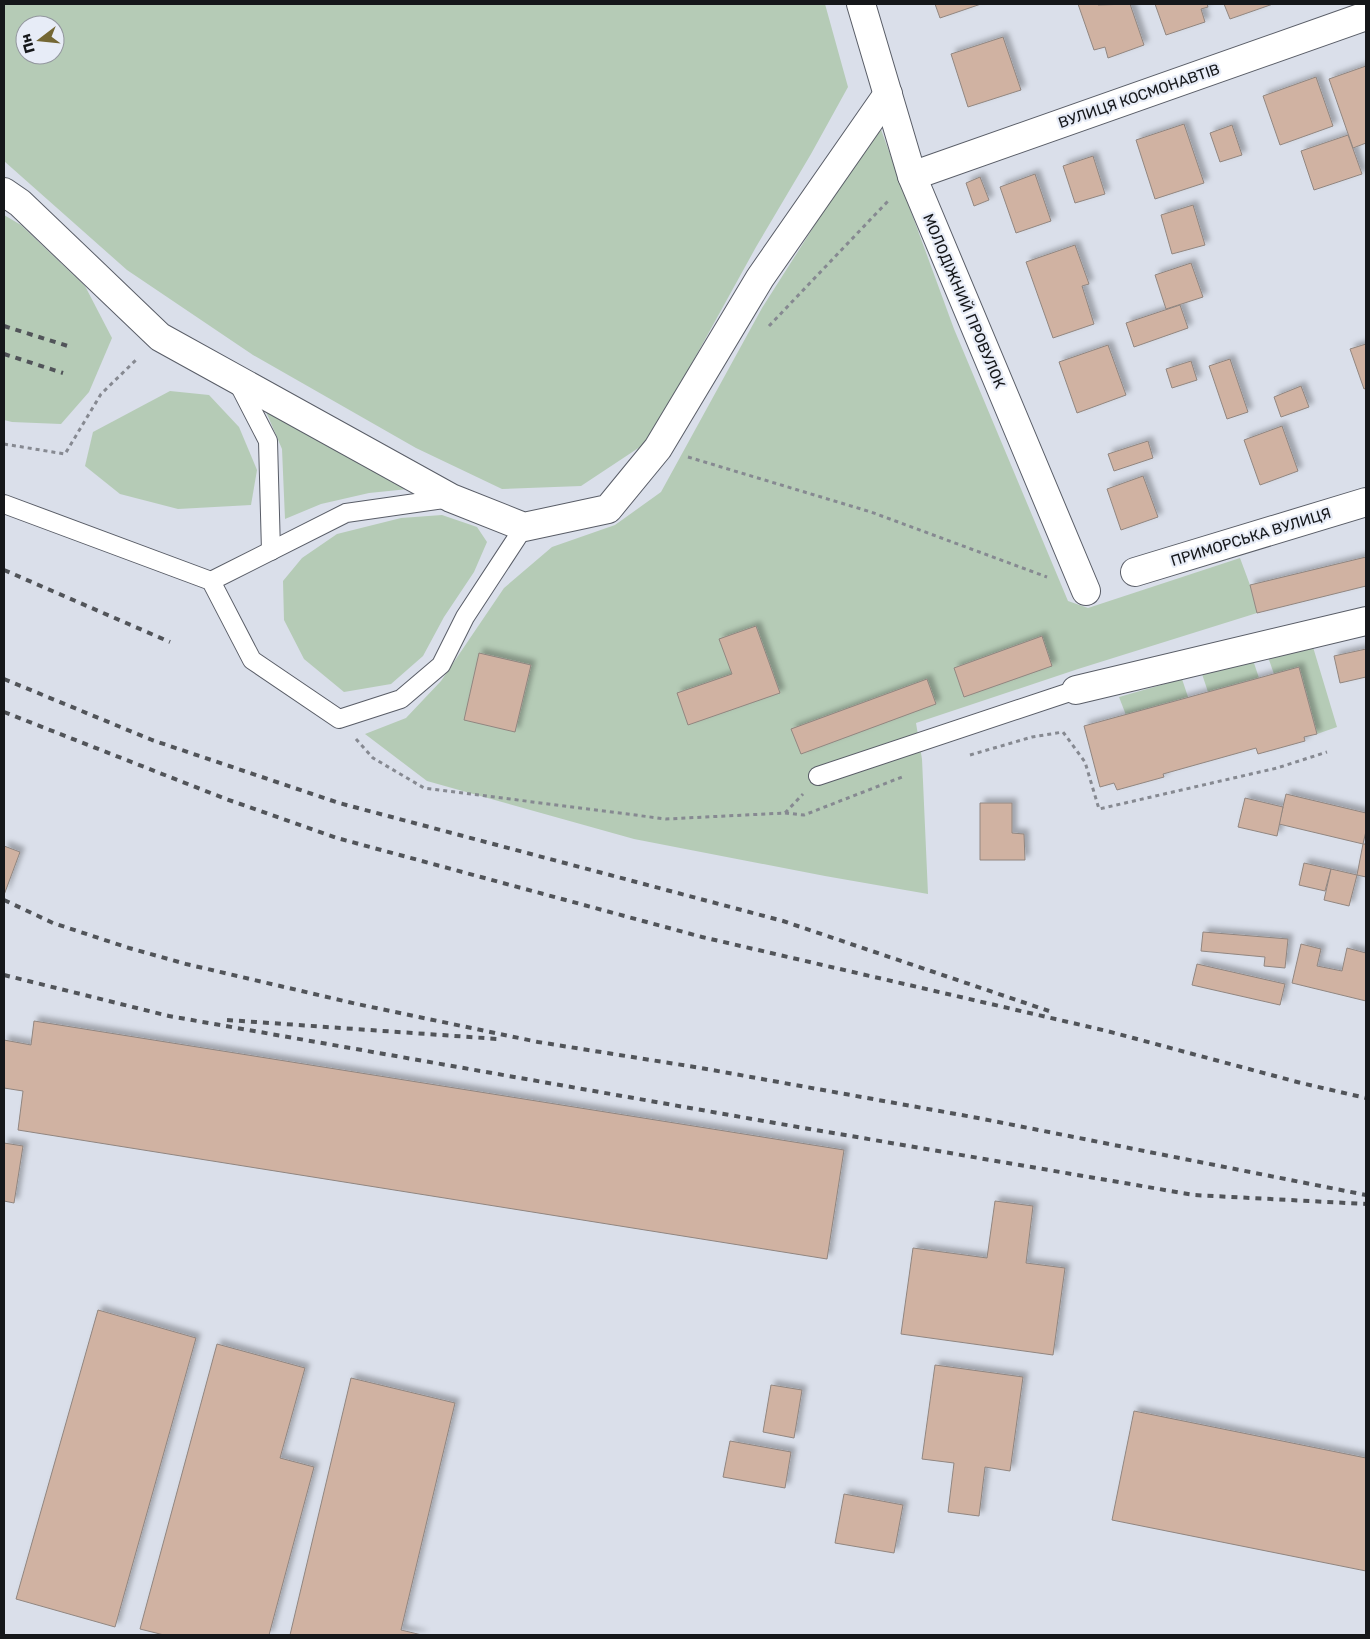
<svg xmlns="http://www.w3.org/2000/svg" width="1370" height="1639" font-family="Rubik,sans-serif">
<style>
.green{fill:#b5cbb6;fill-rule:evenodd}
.building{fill:#d0b2a2;stroke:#918680;filter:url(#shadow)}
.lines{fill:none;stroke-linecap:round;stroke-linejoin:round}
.lane-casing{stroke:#595d67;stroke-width:20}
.street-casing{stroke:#595d67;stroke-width:30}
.path{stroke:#868991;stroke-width:3;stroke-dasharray:4 4;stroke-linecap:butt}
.lane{stroke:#fff;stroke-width:18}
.street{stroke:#fff;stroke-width:28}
.rail{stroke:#515459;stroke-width:4;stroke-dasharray:6 6;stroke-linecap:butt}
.labels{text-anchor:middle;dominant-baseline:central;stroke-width:4.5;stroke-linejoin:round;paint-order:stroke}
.street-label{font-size:15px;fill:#15171a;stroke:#e7ecf7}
</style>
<defs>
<filter id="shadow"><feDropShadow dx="4.5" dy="-4.5" stdDeviation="2.5" flood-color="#0004"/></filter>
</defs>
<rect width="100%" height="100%" fill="#dadfea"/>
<!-- green -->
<g class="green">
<path d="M4,4h821l23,83 -37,67 -55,93 -107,194 -68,45 -79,3 -86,-41 -163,-93 -126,-85 -123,-109zM25,25h30v30h-30z"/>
<path d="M879,124l75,205 114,272 20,7 152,-50 10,27 7,28 -179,56 -162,54 6,36 6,135 -103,-18 -191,-37 -207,-58 -62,-47 41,-16 35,-37 63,-93 48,-41 63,-22 46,-33 101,-184z"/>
<path d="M4,215l17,10 64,61 27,52 -23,54 -28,32 -49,-2 -8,-2z"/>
<path d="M170,391l39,4 30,32 18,43 -6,35 -73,4 -58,-15 -35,-28 8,-34z"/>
<path d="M264,407l154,81 -49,5 -48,11 -36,15 -3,-70z"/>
<path d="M442,515l35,12 10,15 -13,30 -30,45 -21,39 -32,28 -47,8 -40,-33 -20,-39 -1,-39 19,-23 35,-24 64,-16z"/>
<path d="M1313,647l24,80 -20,7 -18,-67 -25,7 -6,-17z"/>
<path d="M1253,660l6,18 -51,14 -6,-18z"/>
<path d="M1182,679l6,18 -62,18 -7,-18z"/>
</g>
<!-- building -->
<g class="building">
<path d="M935,4h46l-41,14z"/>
<path d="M1078,4h19l1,1 32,-1 14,41 -36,13 -3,-11 -11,3z"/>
<path d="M1155,4h52l1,3 -7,2 4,13 -39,13z"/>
<path d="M1224,4h49l-43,15z"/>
<path d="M1003,37l18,53 -53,17 -17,-53z"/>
<path d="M1366,66v77l-13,5 -24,-69z"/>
<path d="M1316,77l17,49 -53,19 -17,-49z"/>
<path d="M1184,124l20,59 -49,16 -19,-59z"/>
<path d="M1232,125l10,30 -22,7 -10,-29z"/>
<path d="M1348,135l14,39 -48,16 -13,-39z"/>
<path d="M1093,156l12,38 -30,9 -12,-37z"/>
<path d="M1035,174l16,47 -35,12 -16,-46z"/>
<path d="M980,177l9,23 -15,6 -8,-23z"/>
<path d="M1193,205l12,40 -33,9 -11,-39z"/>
<path d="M1075,245l14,39 -7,2 12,38 -41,14 -27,-76z"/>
<path d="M1191,263l12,34 -37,12 -11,-34z"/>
<path d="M1180,305l8,23 -54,19 -8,-24z"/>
<path d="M1366,344v44l-2,1 -14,-40z"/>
<path d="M1108,345l18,50 -49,18 -18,-51z"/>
<path d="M1230,359l18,53 -21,7 -18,-53z"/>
<path d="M1191,361l6,19 -25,8 -6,-19z"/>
<path d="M1301,386l8,21 -28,10 -7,-20z"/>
<path d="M1282,426l16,45 -38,14 -16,-45z"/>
<path d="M1148,441l5,17 -39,13 -6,-17z"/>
<path d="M1143,476l15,41 -37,13 -14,-41z"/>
<path d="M1366,557v29l-109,27 -7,-28z"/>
<path d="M756,626l24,67 -92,32 -11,-32 55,-19 -13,-35z"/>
<path d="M1042,636l10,30 -88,31 -10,-29z"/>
<path d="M1366,649v28l-26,6 -6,-27z"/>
<path d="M479,653l52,12 -16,67 -51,-12z"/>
<path d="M1299,667l18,67 -13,3 1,4 -47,13 -2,-6 -93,26 1,3 -47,13 -3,-7 -14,4 -16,-61z"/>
<path d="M927,679l9,25 -135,50 -10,-25z"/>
<path d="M1286,794l80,19v18l-3,13 -84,-20z"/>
<path d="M1245,798l38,9 -6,29 -39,-9z"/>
<path d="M980,803h32v30l12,1 1,26h-45z"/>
<path d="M1363,844h3v33l-9,-2z"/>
<path d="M4,846l16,6 -16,43z"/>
<path d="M1304,863l27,6 -6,22 -26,-6z"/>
<path d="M1331,869l26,6 -8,31 -25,-6z"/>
<path d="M1203,932l85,7 -3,29 -21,-2 1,-9 -64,-6z"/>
<path d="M1301,944l20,5 -4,17 25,5 5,-23 19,5v48l-74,-18z"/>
<path d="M1197,964l88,20 -5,21 -88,-20z"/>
<path d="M34,1021l810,129 -17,109 -809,-129 5,-39 -19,-3v-48l27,5z"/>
<path d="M4,1143l19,3 -9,57 -10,-2z"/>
<path d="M995,1201l38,5 -7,57 39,5 -12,87 -152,-21 12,-86 74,10z"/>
<path d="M98,1310l98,28 -81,289 -99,-28z"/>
<path d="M217,1344l88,24 -25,90 34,9 -45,168h-105l-24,-6z"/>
<path d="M935,1365l88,12 -13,94 -25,-4 -6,49 -31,-4 6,-49 -32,-4z"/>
<path d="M351,1378l104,25 -54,227 21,5h-132z"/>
<path d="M771,1385l31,5 -8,48 -31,-6z"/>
<path d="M1134,1411l232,47v113l-254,-51z"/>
<path d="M730,1441l61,11 -6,36 -62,-11z"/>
<path d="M844,1494l59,11 -9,48 -59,-10z"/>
</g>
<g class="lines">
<defs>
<g id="lane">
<path d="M237,381l31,60 3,110"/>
<path d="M4,504l207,77 41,79 87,59 62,-20 40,-34 24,-48 59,-90"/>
<path d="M211,581l135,-68 105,-15"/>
<path d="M818,776l258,-86"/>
</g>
<g id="street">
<path d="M861,4l51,172 174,415"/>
<path d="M912,176l454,-160"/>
<path d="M4,192l16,11 140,134 291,161 73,29 84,-18 50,-61 102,-170 128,-184"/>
<path d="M1135,572l231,-70"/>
<path d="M1076,690l290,-69"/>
</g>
</defs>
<!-- lane casing -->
<use href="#lane" class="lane-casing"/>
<!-- street casing -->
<use href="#street" class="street-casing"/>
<!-- path -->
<g class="path">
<path d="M769,326l120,-126"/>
<path d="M4,444l61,10 36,-60 37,-36"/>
<path d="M688,457l183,55 176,65"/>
<path d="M356,739l17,19 51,30 242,31 119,-6 18,-19"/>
<path d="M970,755l62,-18 31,-5 22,30 14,47 178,-41 50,-16"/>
<path d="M785,813l19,2 98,-38"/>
</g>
<!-- lane -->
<use href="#lane" class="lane"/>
<!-- street -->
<use href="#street" class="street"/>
<!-- rail -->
<g class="rail">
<path d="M4,326l67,21"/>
<path d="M4,354l59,19"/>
<path d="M4,570l166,72"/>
<path d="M4,679l148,61 187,63 444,118 266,90"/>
<path d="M4,712l222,87 111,39 365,99 405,94 194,52 65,15"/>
<path d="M4,900l49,23 76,25 57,16 171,40 181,38 163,26 277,50 388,77"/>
<path d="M4,975l165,41 606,107 419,72 172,9"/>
<path d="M227,1020l271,19"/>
</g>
</g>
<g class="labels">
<!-- street labels -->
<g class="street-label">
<text transform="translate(1139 96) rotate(-19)">ВУЛИЦЯ КОСМОНАВТІВ</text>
<text transform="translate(964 301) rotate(67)">МОЛОДІЖНИЙ ПРОВУЛОК</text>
<text transform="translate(1251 537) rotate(-17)">ПРИМОРСЬКА ВУЛИЦЯ</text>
</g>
</g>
<!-- border -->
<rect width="1370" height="1639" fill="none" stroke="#15171a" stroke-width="10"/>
<!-- north arrow -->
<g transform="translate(40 40) rotate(254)"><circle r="24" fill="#e7ecf7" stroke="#93979f"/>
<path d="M0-4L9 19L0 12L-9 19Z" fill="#746734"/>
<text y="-8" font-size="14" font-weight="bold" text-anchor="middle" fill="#15171a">Пн</text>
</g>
</svg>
